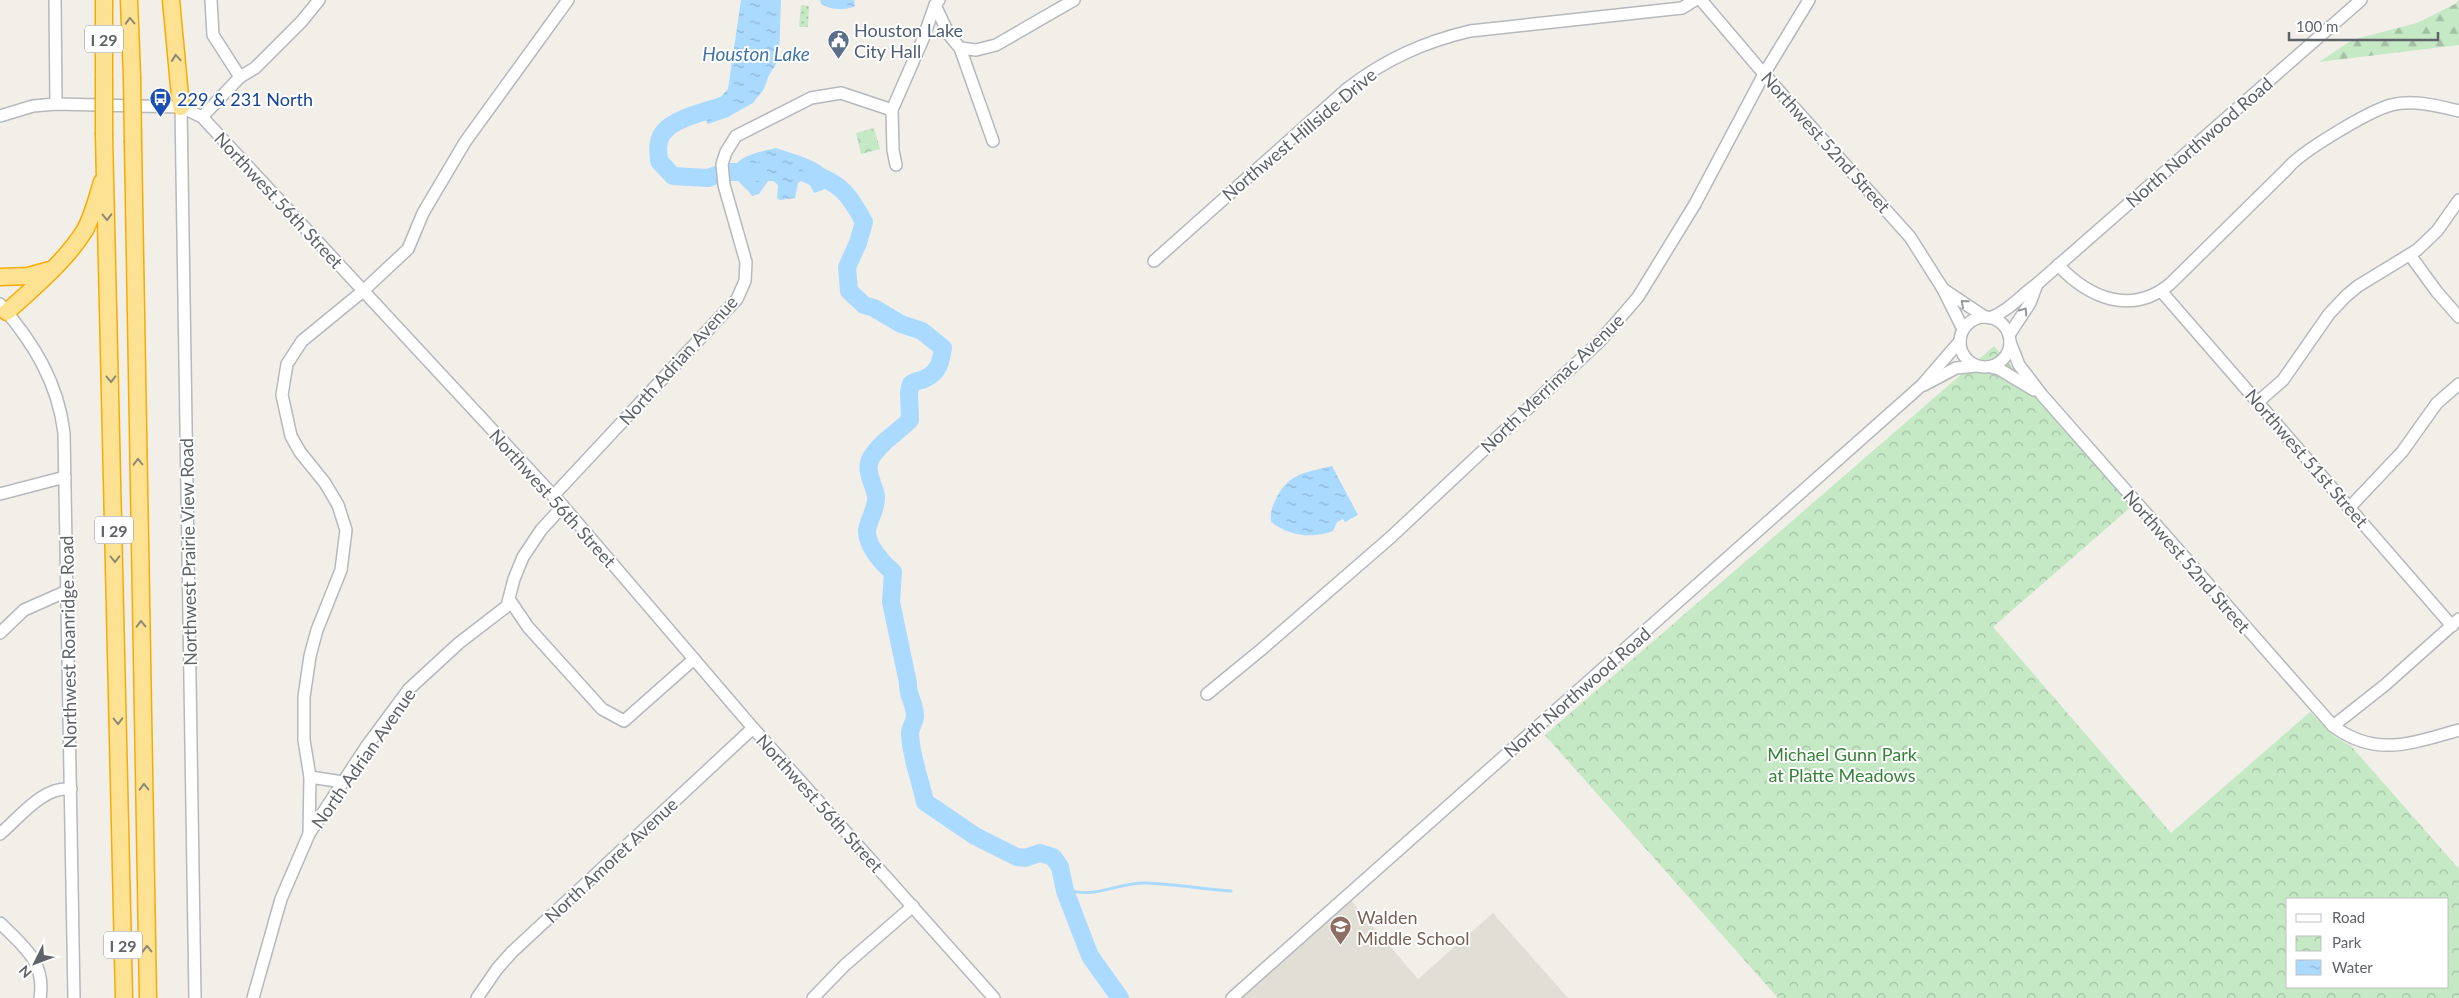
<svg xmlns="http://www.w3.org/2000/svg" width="2459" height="998" font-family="Lato,sans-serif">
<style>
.education{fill:#e1ded6}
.grass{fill:url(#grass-dots)}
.forest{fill:url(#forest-firs)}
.park{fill:url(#park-crowns);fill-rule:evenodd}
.water{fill:url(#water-ripples)}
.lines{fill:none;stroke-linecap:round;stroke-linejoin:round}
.stream{stroke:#aadaff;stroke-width:3}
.river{stroke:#aadaff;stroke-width:18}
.minor-casing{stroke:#b5b8bc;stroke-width:14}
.highway-casing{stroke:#f9ab00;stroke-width:19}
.minor{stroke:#fff;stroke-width:11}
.highway{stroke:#fde293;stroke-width:16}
.highway-bridge-casing{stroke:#f9ab00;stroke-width:19;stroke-linecap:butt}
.highway-bridge{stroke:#fde293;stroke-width:16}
.oneway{stroke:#8e8975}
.oneway2{stroke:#979a9d}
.labels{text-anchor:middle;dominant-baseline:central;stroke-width:4;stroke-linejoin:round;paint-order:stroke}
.shield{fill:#fff;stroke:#8f9295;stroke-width:1}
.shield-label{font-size:16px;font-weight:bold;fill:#5f6368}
.service-label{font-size:18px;fill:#4e5e75;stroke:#fff;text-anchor:start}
.transit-label{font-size:18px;fill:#164399;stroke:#fff;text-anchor:start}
.street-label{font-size:18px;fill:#5f6368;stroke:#fff}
.park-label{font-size:18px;fill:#348238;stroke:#fff}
.education-label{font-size:18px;fill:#785e54;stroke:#fff;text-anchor:start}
.water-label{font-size:19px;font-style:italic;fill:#4174aa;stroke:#fff}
</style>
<defs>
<pattern id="grass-dots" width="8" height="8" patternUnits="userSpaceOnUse" patternTransform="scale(1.25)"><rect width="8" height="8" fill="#c5e8c5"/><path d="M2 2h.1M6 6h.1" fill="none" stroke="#a3c0a4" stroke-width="1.8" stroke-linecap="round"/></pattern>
<pattern id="forest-firs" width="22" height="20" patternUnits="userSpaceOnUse" patternTransform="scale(1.25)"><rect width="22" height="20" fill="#c5e8c5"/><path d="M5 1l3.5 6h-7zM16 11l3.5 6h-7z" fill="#a3c0a4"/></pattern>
<pattern id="park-crowns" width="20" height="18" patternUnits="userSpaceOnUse" patternTransform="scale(1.25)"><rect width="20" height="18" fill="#c5e8c5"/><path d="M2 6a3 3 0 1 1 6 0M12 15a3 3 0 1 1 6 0" fill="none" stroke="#a3c0a4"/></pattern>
<pattern id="water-ripples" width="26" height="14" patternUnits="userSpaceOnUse" patternTransform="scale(1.25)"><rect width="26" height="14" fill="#aadaff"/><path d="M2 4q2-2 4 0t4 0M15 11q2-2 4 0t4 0" fill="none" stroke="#8eb4d2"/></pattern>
</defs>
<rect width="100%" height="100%" fill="#f1efe8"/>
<!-- education -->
<path class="education" d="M1346,895l72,84 75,-66 75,85h-329z"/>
<!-- grass -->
<path class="grass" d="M801,5l8,1 -1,21h-9z"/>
<!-- forest -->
<path class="forest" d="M2459,0v45l-140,17 33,-22 65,-17 38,-19z"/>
<!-- park -->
<g class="park">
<path d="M874,128l6,21 -19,5 -5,-21z"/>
<path d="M1994,346l138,160 -139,121 178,206 139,-121 24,24 17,10 108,123v129h-681l-233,-263zM2288,899h160v88h-160z"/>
</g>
<!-- water -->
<g class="water">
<path d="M741,0h40l-2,59 -11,18 -4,12 -11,14 -25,14 -20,7 -6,-10v-7l16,-7 10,-11z"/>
<path d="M820,0h34l1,6c-12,5 -23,4 -34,-2z"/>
<path d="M776,148c18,7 51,12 57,34l-7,3 -3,5 -9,3 -4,-8 -9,-4 -3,2 -3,15 -15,2 -3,-2 1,-13 -5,-4h-5l-9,13 -7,2c-4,-7 -12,-11 -16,-19 -11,-20 29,-26 40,-29z"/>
<path d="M1332,466l26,49 -13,7 -2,-3 -6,3 -4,9c-21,8 -44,5 -62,-9 -1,-10 1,-15 5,-23 13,-27 30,-26 56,-33z"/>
</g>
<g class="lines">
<!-- stream -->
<path class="stream" d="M1064,888c29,13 53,-6 82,-5 29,1 57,6 85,8"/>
<!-- river -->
<g class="river">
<path d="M730,172h28"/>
<path d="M811,174c30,8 39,22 53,48l-6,21 -11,24 2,24 15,14 10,3 27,16 21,7 21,17c-2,13 -4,24 -17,30 -5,3 -10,2 -15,6l-2,8 1,28c-13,13 -30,22 -39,38 -7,12 3,26 5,38 1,13 -7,22 -9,34 -1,15 15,33 26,42l-2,30 17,81c-1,12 7,20 7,33 0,6 -5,11 -5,18 1,23 10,45 15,68l50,34 42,21 8,1 15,-5 13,4 7,10 5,24 25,65 30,42"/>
<path d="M716,175l-8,3 -35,-2 -14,-15c0,-6 -2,-13 0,-19 4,-23 45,-29 65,-37"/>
</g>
<defs>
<g id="minor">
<path d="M55,0l1,104"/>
<path d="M211,0l2,35 27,42"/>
<path d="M1701,0l63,74 146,163 33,52 20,40"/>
<path d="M935,5l14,30 11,13 33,93"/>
<path d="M960,48l16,2 20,-5 78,-45"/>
<path d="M181,107l14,891"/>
<path d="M0,116l33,-10 23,-2 125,3 21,10 361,389 190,222 241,270"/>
<path d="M202,117l38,-40 15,-9 47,-47 17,-21"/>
<path d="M896,165l-3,-15 -1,-40 31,-71 12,-34 4,-5"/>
<path d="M2410,255l27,37 22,25"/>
<path d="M1154,261l194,-173c38,-29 76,-46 122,-57l212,-23 13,-8"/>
<path d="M2058,265c31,33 73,51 112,19l117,-115c13,-17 82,-58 104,-64 21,-6 47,1 68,6"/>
<path d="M1943,289l42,28"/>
<path d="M2161,291l291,335"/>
<path d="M0,304c33,38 58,78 64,129l10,565"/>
<circle cx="1985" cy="342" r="25"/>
<path d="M1990,318c20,-8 30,-22 47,-34l324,-284"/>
<path d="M2009,335l21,-32 7,-19"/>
<path d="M2010,342l9,23 23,30 291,331c43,32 79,17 126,4"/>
<path d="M1991,367l8,2 35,21"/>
<path d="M1924,385l32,-17 20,-2"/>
<path d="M2259,401l24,-21 46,-66 17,-18 12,-10 59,-36 20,-19 22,-31"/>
<path d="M0,494l65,-17"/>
<path d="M553,496l184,-197 8,-18 1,-19 -22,-77 -2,-21 4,-12 10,-16 75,-38 30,-5 51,17"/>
<path d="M2350,507l52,-55 35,-49 22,-19"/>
<path d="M509,599l19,28 74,82 22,12 70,-62"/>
<path d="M0,633l24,-23 43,-19"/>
<path d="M1207,694l55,-45 129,-112 209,-196 38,-44 57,-93 69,-130 45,-74"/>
<path d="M2333,726l52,-41 74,-66"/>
<path d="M310,777l33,5"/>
<path d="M0,834c20,-17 43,-48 71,-45"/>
<path d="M309,834l1,-57 -6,-37v-43l6,-41 7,-26 24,-60 5,-40 -8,-25 -13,-22 -25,-31 -9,-16 -9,-41 5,-31 15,-23 61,-50 45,-42 15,-36 42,-71 103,-142"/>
<path d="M0,923c23,23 46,39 40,75"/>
<path d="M253,998l28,-99 28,-65 57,-87 43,-58 50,-46 48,-37 7,-27 9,-22 18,-27 22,-24"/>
<path d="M477,998l20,-29 15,-17 241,-224"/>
<path d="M813,998l32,-33 68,-59"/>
<path d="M1232,998l690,-613 38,-44"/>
</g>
<g id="highway">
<path d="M104,0v79"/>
<path d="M129,0l3,77"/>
<path d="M171,0l10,107"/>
<path d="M104,135l20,863"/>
<path d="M133,143l15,855"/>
<path d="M0,277l28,-1 22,-6"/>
<path d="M7,312c27,-25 58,-50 78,-82 8,-15 12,-32 17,-48"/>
</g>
</defs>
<!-- minor casing -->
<use href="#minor" class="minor-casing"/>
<!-- highway casing -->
<use href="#highway" class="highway-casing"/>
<!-- minor -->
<use href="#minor" class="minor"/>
<!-- highway -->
<use href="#highway" class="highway"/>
<defs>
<g id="highway-bridge">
<path d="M132,77l1,66"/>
<path d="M104,79v56"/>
</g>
</defs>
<!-- highway-bridge casing -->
<use href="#highway-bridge" class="highway-bridge-casing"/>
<!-- highway-bridge -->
<use href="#highway-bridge" class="highway-bridge"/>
</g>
<!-- one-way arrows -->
<defs><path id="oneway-chevron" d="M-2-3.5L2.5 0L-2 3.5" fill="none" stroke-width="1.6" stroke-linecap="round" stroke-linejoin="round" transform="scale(1.25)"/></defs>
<g class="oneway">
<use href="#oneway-chevron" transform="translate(130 21) rotate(-92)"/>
<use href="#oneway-chevron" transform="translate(176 58) rotate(-95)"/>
<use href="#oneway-chevron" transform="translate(107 217) rotate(89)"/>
<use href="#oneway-chevron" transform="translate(111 379) rotate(89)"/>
<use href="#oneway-chevron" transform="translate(138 462) rotate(-91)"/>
<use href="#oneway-chevron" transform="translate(115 559) rotate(89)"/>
<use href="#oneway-chevron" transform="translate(141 624) rotate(-91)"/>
<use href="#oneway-chevron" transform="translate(118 721) rotate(89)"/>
<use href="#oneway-chevron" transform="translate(144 787) rotate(-91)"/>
<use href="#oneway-chevron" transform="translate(147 949) rotate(-91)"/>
</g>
<g class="oneway2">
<use href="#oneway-chevron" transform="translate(1964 303) rotate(-139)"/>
<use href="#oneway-chevron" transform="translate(2024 311) rotate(-55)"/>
</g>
<!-- icons -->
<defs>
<symbol id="civic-pin" viewBox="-11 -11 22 30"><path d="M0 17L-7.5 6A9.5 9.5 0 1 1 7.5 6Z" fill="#5c6f8a" stroke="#fff"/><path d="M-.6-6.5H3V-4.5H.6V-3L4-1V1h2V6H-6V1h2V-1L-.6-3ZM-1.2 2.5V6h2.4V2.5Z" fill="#fff"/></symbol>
<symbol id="bus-pin" viewBox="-11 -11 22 30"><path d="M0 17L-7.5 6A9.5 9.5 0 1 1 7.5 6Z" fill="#1a4fb4" stroke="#fff"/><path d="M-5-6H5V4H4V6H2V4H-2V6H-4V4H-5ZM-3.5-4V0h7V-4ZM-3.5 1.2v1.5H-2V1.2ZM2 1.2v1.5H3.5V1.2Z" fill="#fff"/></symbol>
<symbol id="school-pin" viewBox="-11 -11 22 30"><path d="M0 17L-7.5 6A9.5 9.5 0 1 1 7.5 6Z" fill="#8d6e63" stroke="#fff"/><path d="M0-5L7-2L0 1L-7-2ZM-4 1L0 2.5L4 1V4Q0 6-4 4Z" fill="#fff"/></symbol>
</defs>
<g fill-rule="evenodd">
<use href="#civic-pin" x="826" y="28" width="25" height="34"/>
<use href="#bus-pin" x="148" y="86" width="25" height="34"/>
<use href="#school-pin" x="1328" y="914" width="25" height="34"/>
</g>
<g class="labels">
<!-- shield labels -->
<g class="shield">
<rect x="85" y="25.5" width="38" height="27" rx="4"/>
<rect x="95" y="516.5" width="38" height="27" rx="4"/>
<rect x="104" y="931.5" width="38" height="27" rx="4"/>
</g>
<g class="shield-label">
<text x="104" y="39">I 29</text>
<text x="114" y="530">I 29</text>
<text x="123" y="945">I 29</text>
</g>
<!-- service labels -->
<g class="service-label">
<text x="854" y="30">Houston Lake<tspan x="854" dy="21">City Hall</tspan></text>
</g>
<!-- transit labels -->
<g class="transit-label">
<text x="177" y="99">229 &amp; 231 North</text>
</g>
<!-- street labels -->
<g class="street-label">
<text transform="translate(1299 134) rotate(-40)">Northwest Hillside Drive</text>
<text transform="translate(1826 142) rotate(48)">Northwest 52nd Street</text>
<text transform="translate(2199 142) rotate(-41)">North Northwood Road</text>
<text transform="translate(279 200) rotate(47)">Northwest 56th Street</text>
<text transform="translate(678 360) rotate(-48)">North Adrian Avenue</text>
<text transform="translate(1552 383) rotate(-44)">North Merrimac Avenue</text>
<text transform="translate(2307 458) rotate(49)">Northwest 51st Street</text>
<text transform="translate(553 498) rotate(48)">Northwest 56th Street</text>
<text transform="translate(188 552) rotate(-91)">Northwest Prairie View Road</text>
<text transform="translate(2187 561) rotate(49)">Northwest 52nd Street</text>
<text transform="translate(68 642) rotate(-91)">Northwest Roanridge Road</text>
<text transform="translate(1577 692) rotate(-41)">North Northwood Road</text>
<text transform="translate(363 758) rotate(-55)">North Adrian Avenue</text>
<text transform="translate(820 803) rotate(48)">Northwest 56th Street</text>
<text transform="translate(611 860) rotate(-43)">North Amoret Avenue</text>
</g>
<!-- park labels -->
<g class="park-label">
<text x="1842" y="754">Michael Gunn Park<tspan x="1842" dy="21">at Platte Meadows</tspan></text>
</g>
<!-- education labels -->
<g class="education-label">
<text x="1357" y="917">Walden<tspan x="1357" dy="21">Middle School</tspan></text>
</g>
<!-- water labels -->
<g class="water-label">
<text x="756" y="53">Houston Lake</text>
</g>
</g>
<!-- legend -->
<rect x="2286" y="898" width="162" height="90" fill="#ffffff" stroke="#bfc1c3"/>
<rect x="2296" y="914" width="25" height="8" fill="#ffffff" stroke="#bfc1c3"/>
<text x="2332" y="923" font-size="15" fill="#5f6368">Road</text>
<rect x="2296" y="936" width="25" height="15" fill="url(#park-crowns)" stroke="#bfc1c3"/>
<text x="2332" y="948" font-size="15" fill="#5f6368">Park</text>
<rect x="2296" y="960" width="25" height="15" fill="url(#water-ripples)" stroke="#bfc1c3"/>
<text x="2332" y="973" font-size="15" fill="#5f6368">Water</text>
<!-- north arrow -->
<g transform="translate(35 963) rotate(228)" stroke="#ffffff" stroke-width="4" paint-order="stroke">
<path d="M0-4L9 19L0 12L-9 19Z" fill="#5f6368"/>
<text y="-8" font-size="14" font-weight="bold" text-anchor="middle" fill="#5f6368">N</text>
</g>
<!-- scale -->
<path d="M2289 32v8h149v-8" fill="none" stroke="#5f6368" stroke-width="2.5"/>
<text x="2296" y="32" font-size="15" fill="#5f6368" stroke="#ffffff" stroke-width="4" paint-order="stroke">100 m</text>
</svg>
